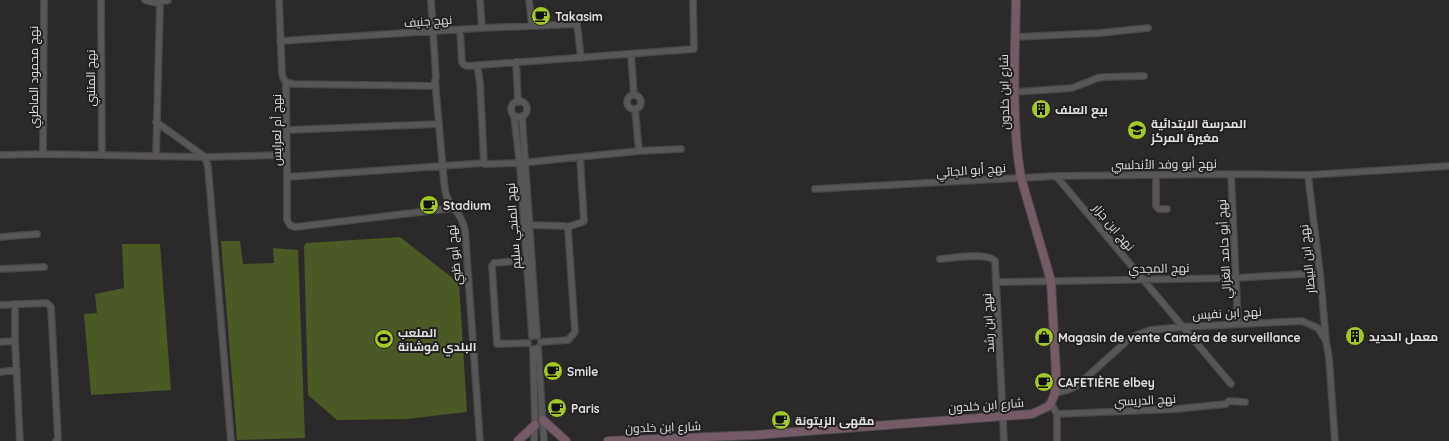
<svg xmlns="http://www.w3.org/2000/svg" width="1449" height="441" font-family="Quicksand,Cairo,sans-serif">
<rect width="100%" height="100%" fill="#2c292a"/>
<path fill="#4b5a25" d="M400 237 459 283 467 412 406 419 337 420 308 395 304 246 306 243Z
M221 241H240L243 264 274 263 273 248 298 250 305 438 237 440Z
M122 244H160L171 390 91 395 84 314 97 313 95 294 124 288Z"/>
<g fill="none" stroke-linecap="round" stroke-linejoin="round">
<g stroke="#494748" stroke-width="8">
<path id="street" d="M101 0 102 155
M145 0 156 3 168 0
M279 0 282 73C283 81 286 83 294 84L436 86
M431 0 436 78 435 80 444 182C445 189 445 195 449 201 456 212 462 216 465 230L480 441
M480 0 482 28
M529 0 532 26
M460 30 462 62 463 64 467 66 694 49 693 0
M1016 37 1100 33 1148 28
M280 41 482 28 577 24 581 58
M631 55 634 95
M516 62 518 102
M477 65 480 83 484 163 485 164 520 163 639 151 681 149
M286 83 287 177
M1015 92 1072 88 1098 78 1105 77 1144 76
M627 102a7 7 0 1 1 14 0a7 7 0 1 1-14 0Z
M511 109a8 8 0 1 1 16 0a8 8 0 1 1-16 0Z
M635 109 639 151
M514 116 520 166 532 336
M522 116 537 336
M156 122 205 157 287 155
M286 130 439 124
M43 154 44 0
M0 155 43 154 205 157 208 167 231 441
M156 156 160 3
M1231 174 1238 324
M1156 175V206L1159 209H1167
M1308 175 1320 273 1326 340
M1056 176 1231 384
M815 189 1056 176 1231 174 1308 175 1449 166
M454 208 295 227 290 225 287 220V177L484 163
M530 225 565 226 568 229 575 332 568 340 541 342
M567 227 580 223 584 221 580 157
M0 237 37 234
M940 259C952 258 988 252 995 261L1004 441
M0 269 44 267
M997 282 1236 278 1320 273
M15 304V341L20 441
M0 305 47 303 51 307 58 439 56 441
M0 342 15 341
M528 343 497 344 492 266 494 263 529 260
M538 348 544 441
M533 349 535 421 534 441
M0 372 17 370
M1055 393 1068 390 1076 386 1088 376 1130 338 1150 330 1183 327 1302 321 1318 328 1326 341 1329 358 1335 441
M1051 403 1057 414 1176 409 1226 404 1229 401 1245 402
M1057 414V441"/>
</g>
<g stroke="#494748" stroke-width="10">
<path id="secondary" d="M543 420 566 441
M518 441 535 425
M608 441 756 435 1032 414 1047 407 1051 403 1055 393 1056 373 1051 281 1021 178C1011 120 1015 58 1016 0"/>
</g>
<use href="#street" stroke="#595657" stroke-width="5.5"/>
<use href="#secondary" stroke="#745b67" stroke-width="8"/>
</g>
<defs>
<g id="cafe-disc" transform="scale(1)"><circle r="9.5" fill="#a3c927" stroke="#222021"/><path d="M-5.5-4.5H6V0H3Q3 3.5 0 3.5H-2.5Q-5.5 3.5-5.5 0ZM3-3.2v2h1.7v-2ZM-6 4.5H4V6H-6Z" fill="#111"/></g>
<g id="building-disc" transform="scale(1)"><circle r="9.5" fill="#a3c927" stroke="#222021"/><path d="M-4-6H4V6H1V3H-1V6H-4ZM-2.5-4.3h1.7v1.8h-1.7ZM.8-4.3h1.7v1.8H.8ZM-2.5-1h1.7V.8h-1.7ZM.8-1h1.7V.8H.8Z" fill="#111"/></g>
<g id="school-disc" transform="scale(1)"><circle r="9.5" fill="#a3c927" stroke="#222021"/><path d="M0-5L7-2L0 1L-7-2ZM-4 1L0 2.5L4 1V4Q0 6-4 4Z" fill="#111"/></g>
<g id="shop-disc" transform="scale(1)"><circle r="9.5" fill="#a3c927" stroke="#222021"/><path d="M-5-2.5h2.3a2.7 3.5 0 0 1 5.4 0H5L5.5 6h-11ZM-1.5-2.5h3a1.5 2.3 0 0 0-3 0Z" fill="#111"/></g>
<g id="stadium-disc" transform="scale(1)"><circle r="9.5" fill="#a3c927" stroke="#222021"/><path d="M0-5a6.5 5 0 1 0 0 10a6.5 5 0 1 0 0-10ZM-3.5-1.8h7v3.6h-7Z" fill="#111"/></g>
</defs>
<g fill-rule="evenodd">
<use href="#cafe-disc" x="541" y="16"/>
<use href="#building-disc" x="1041" y="109"/>
<use href="#school-disc" x="1137" y="130"/>
<use href="#cafe-disc" x="429" y="205"/>
<use href="#building-disc" x="1355" y="336"/>
<use href="#shop-disc" x="1044" y="337"/>
<use href="#stadium-disc" x="384" y="339"/>
<use href="#cafe-disc" x="553" y="371"/>
<use href="#cafe-disc" x="1044" y="382"/>
<use href="#cafe-disc" x="557" y="408"/>
<use href="#cafe-disc" x="781" y="420"/>
</g>
<g text-anchor="middle" dominant-baseline="central" stroke-width="4" stroke-linejoin="round" paint-order="stroke">
<g font-size="12" font-weight="bold" fill="#e1dfdf" stroke="#222021" text-anchor="start">
<text x="555" y="16">Takasim</text>
<text x="1055" y="109">بيع العلف</text>
<text x="1151" y="123">المدرسة الابتدائية<tspan x="1151" dy="14">مغيرة المركز</tspan></text>
<text x="443" y="205">Stadium</text>
<text x="398" y="332">الملعب<tspan x="398" dy="14">البلدي فوشانة</tspan></text>
<text x="1369" y="336">معمل الحديد</text>
<text x="1058" y="337">Magasin de vente Caméra de surveillance</text>
<text x="567" y="371">Smile</text>
<text x="1058" y="382">CAFETIÈRE elbey</text>
<text x="571" y="408">Paris</text>
<text x="795" y="420">مقهى الزيتونة</text>
</g>
<g font-size="12" fill="#e1dfdf" stroke="#222021">
<text transform="translate(428 21) rotate(-4)">نهج جنيف</text>
<text transform="translate(33 77) rotate(-90)">نهج محمود الماطري</text>
<text transform="translate(90 78) rotate(-90)">نهج المتنبي</text>
<text transform="translate(1004 92) rotate(-91)">شارع ابن خلدون</text>
<text transform="translate(276 130) rotate(-90)">نهج أم لعرايس</text>
<text transform="translate(1164 164) rotate(-1)">نهج أبو وفد الأندلسي</text>
<text transform="translate(971 170) rotate(-4)">نهج أبو الجائي</text>
<text transform="translate(513 226) rotate(-94)">نهج المنجي سليم</text>
<text transform="translate(1114 227) rotate(50)">نهج ابن جزار</text>
<text transform="translate(1224 249) rotate(-93)">نهج أبو حامد الغزالي</text>
<text transform="translate(454 255) rotate(-96)">نهج أبو ظبي</text>
<text transform="translate(1307 259) rotate(-96)">نهج ابن البيطار</text>
<text transform="translate(1159 268) rotate(-1)">نهج المجدي</text>
<text transform="translate(1227 313) rotate(-3)">نهج ابن نفيس</text>
<text transform="translate(988 323) rotate(-93)">نهج ابن رشد</text>
<text transform="translate(1145 400) rotate(-3)">نهج الدريسي</text>
<text transform="translate(986 405) rotate(-4)">شارع ابن خلدون</text>
<text transform="translate(663 427) rotate(-2)">شارع ابن خلدون</text>
</g>
</g>
</svg>
